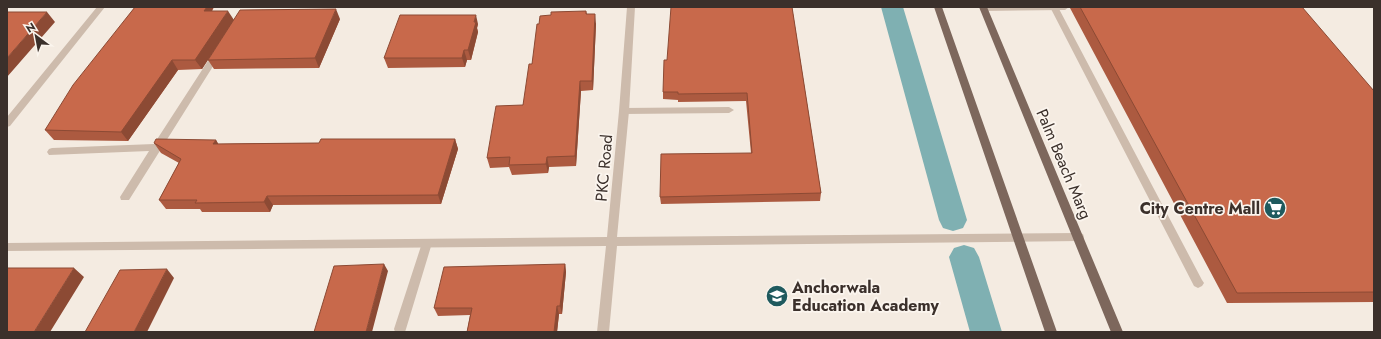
<svg xmlns="http://www.w3.org/2000/svg" width="1381" height="339" font-family="Jost,sans-serif">
<rect width="100%" height="100%" fill="#f4ebe1"/>
<g fill="none" stroke-linecap="round" stroke-linejoin="round">
<path fill="#7fb0b2" fill-rule="evenodd" d="M881 7H903L967 220 963 228 953 231 943 228 939 220Z
M964 245 974 248 979 257 1002 332H970L949 257 954 248Z"/>
<path fill="#cdbbac" fill-rule="evenodd" d="M1050 7H1058L1202 280 1204 283 1202 286 1198 288 1194 286Z
M218 49 222 52 129 200H121L120 197 149 151 49 155 47 152 49 149 52 148 154 144 215 50Z
M729 107 734 110 729 113 624 114 619 111 624 108Z
M427 239 431 240 432 243 406 329 405 332H395L394 329 422 243 423 240Z"/>
<path fill="#cdbbac" fill-rule="evenodd" d="M97 7H105L10 126 7 127V117Z
M627 7H635L629 111 617 237 1079 233 1083 234 1084 237 1083 240 1079 241 617 246 609 332H597L606 246 7 251V243L607 237 619 111Z
M980 7H1069L1065 10 983 11 980 10Z"/>
<path fill="#7d675c" fill-rule="evenodd" d="M934 7H942L1057 332H1045Z
M979 7H987L1123 332H1111Z"/>
</g>
<path fill="#ac5a40" d="M135 7H214L212 11 234 20 202 69 178 70 128 141 54 140 45 130Z
M792 7 821 193 820 201 661 204 660 197 751 153 746 101 678 102V100L663 99V92L667 60Z
M1070 7H1295L1374 91V302L1227 303 1070 8Z
M586 11 587 14 596 24 593 90 581 91 576 166 549 167 548 173 512 175 509 167 490 168 487 158 523 105 532 64 551 15Z
M340 19 319 68 214 69 208 60Z
M478 24 477 28 478 32 471 60H467L465 67 388 68 384 58Z
M455 139 458 149 441 204 273 205 270 212H202L200 209H166L159 200 179 163 161 153 154 143 216 140 218 144 319 143Z
M565 264 566 272 562 314H559L557 332H467L470 315 438 316 434 308Z"/>
<path fill="#8c4a34" d="M205 7H214L212 10 214 14 204 11Z
M336 9 340 19 319 68 315 58Z
M228 11 234 20 202 69 195 60Z
M47 12 55 22 7 77V58Z
M595 14 596 24 593 90 592 81Z
M476 15 478 24 477 28 478 32 471 60 468 50 474 22Z
M464 50 467 60 465 67 462 58Z
M172 60 178 70 128 141 121 132Z
M580 81 581 91 576 166 575 156Z
M455 139 458 149 441 204 438 195Z
M216 140 222 150 213 144Z
M547 157 549 167 548 173 546 164Z
M267 196 273 205 270 212 264 202Z
M384 264 388 271 372 332H366Z
M565 264 566 272 562 314 560 306Z
M74 268 84 277 50 332H34Z
M167 269 174 278 147 332H134Z
M557 306 559 314 557 332H554Z"/>
<path fill="#c8694b" stroke="#8c4a34" d="M135 7H207L204 11H228L195 60H172L121 132 45 130 73 85Z
M671 7H792L821 193 660 197 661 154 752 153 747 93 678 94V92H663L664 60H667Z
M1080 7H1302L1374 91V292L1237 293Z
M336 9 315 58 208 60 240 10Z
M586 11V14H595L592 81H580L575 156 547 157 546 164 509 165 510 157 487 158 496 106 523 105 529 64H532L537 24H539L540 16 551 15V12Z
M7 12H47L7 58Z
M400 15H476L474 22H476L468 50H464L462 58H384Z
M156 139 216 140 213 144 319 143 321 139H455L438 195 267 196 264 202 195 203 197 200H159L181 159 154 143Z
M384 264 366 332H314L334 266Z
M565 264 560 306H557L554 332H467L472 308H434L444 267Z
M7 268H74L34 332H7Z
M167 269 134 332H85L120 270Z"/>
<defs>
<g id="supermarket-disc" transform="scale(1.15)"><circle r="9.5" fill="#1f5a5e" stroke="#fbf5ee"/><path d="M-6-5.5h2.5l.6 2H6L4.5 2H-2.5L-4.4-4H-6ZM-1.5 3.2a1.3 1.3 0 1 0 .1 0ZM3 3.2a1.3 1.3 0 1 0 .1 0Z" fill="#fff"/></g>
<g id="school-disc" transform="scale(1.15)"><circle r="9.5" fill="#1f5a5e" stroke="#fbf5ee"/><path d="M0-5L7-2L0 1L-7-2ZM-4 1L0 2.5L4 1V4Q0 6-4 4Z" fill="#fff"/></g>
</defs>
<g fill-rule="evenodd">
<use href="#supermarket-disc" x="1275" y="208"/>
<use href="#school-disc" x="777" y="296"/>
</g>
<g text-anchor="middle" dominant-baseline="central" stroke-width="3.5" stroke-linejoin="round" paint-order="stroke">
<g font-size="16" fill="#3b302b" stroke="#fbf5ee">
<text transform="translate(1064 164) rotate(67)">Palm Beach Marg</text>
<text transform="translate(604 168) rotate(-85)">PKC Road</text>
</g>
<g font-size="16" font-weight="bold" fill="#3b302b" stroke="#fbf5ee" text-anchor="end">
<text x="1260" y="208">City Centre Mall</text>
<text x="792" y="287" text-anchor="start">Anchorwala<tspan x="792" dy="18">Education Academy</tspan></text>
</g>
</g>
<rect width="1381" height="339" fill="none" stroke="#3b302b" stroke-width="16"/>
<g transform="translate(36 36) rotate(328)" stroke="#fbf5ee" stroke-width="3" paint-order="stroke">
<path d="M0-3L7 15L0 10L-7 15Z" fill="#3b302b"/>
<text y="-6" font-size="11" font-weight="bold" text-anchor="middle" fill="#3b302b">N</text>
</g>
</svg>
